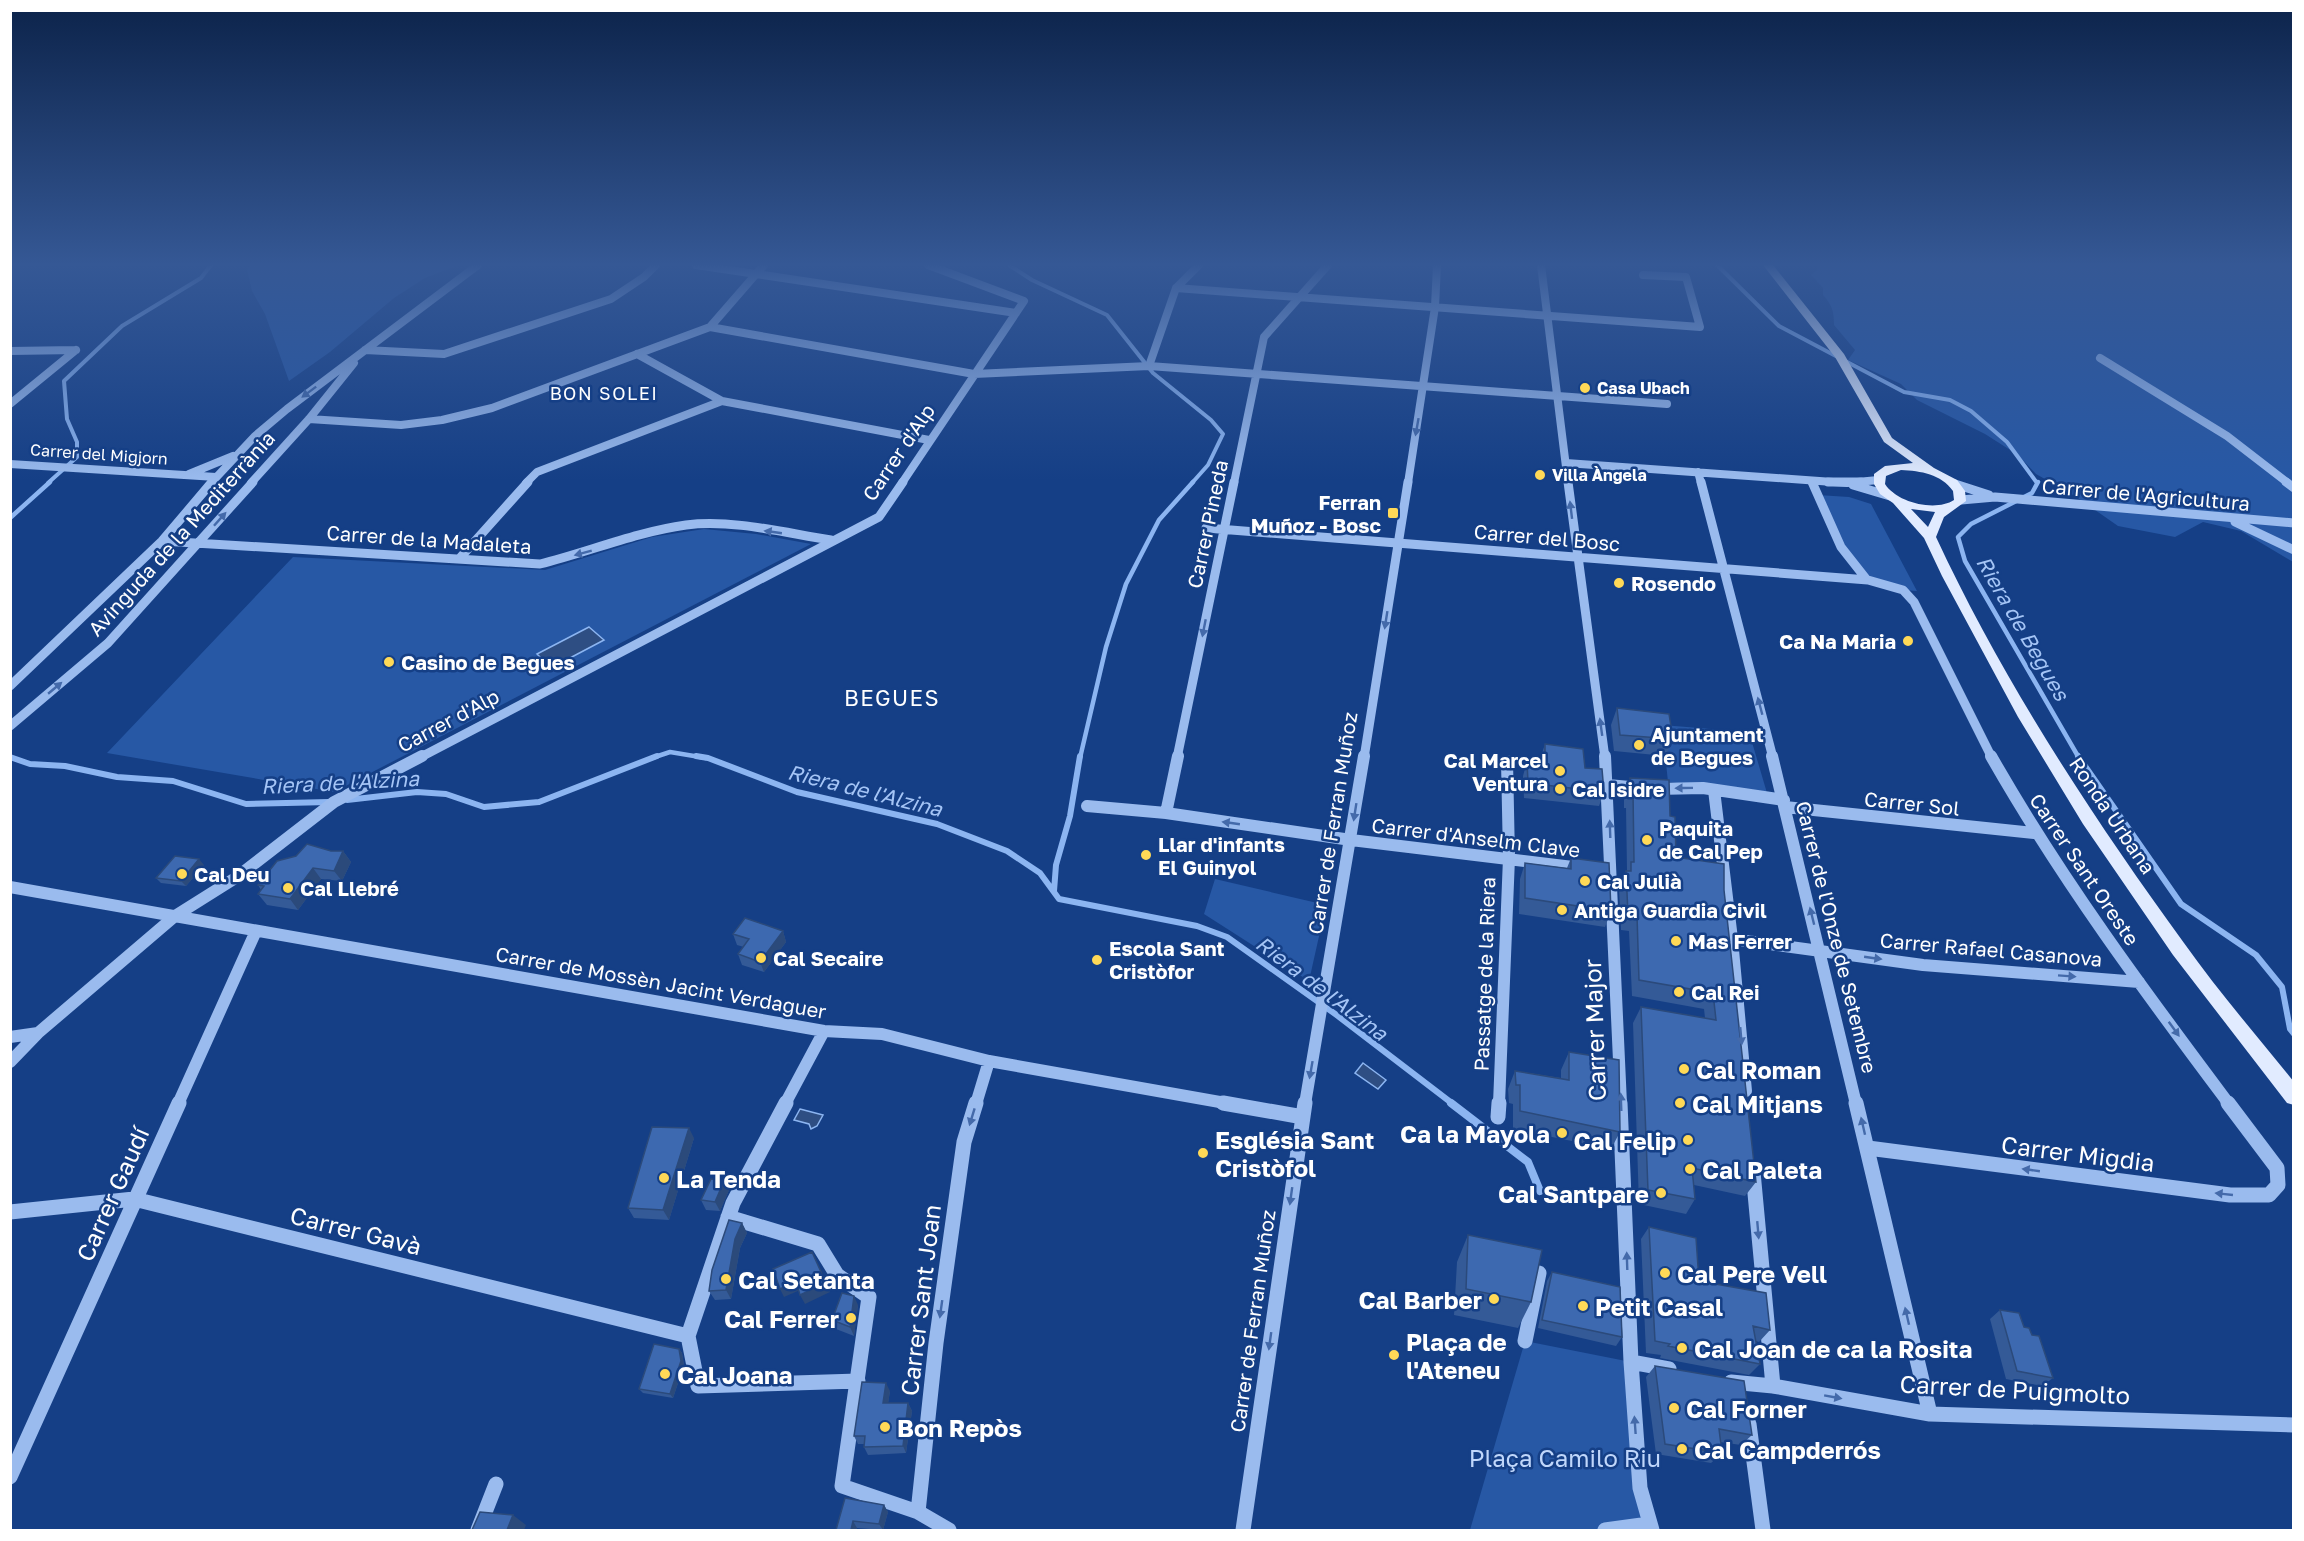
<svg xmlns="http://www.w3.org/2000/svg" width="2304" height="1541" font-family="'Golos Text',sans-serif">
<rect width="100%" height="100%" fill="#153f86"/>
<path fill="#2758a5" d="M251 265H459L425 278 394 298 330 352 289 381 265 314 252 291 247 270Z
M1817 265H2293V562L2241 531 2203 522 2175 537 2118 526 2075 496 2036 474 2018 455 1985 434 1917 400 1901 384 1848 360 1855 350 1834 325C1834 311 1832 305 1823 295V288L1811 275 1817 270Z
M1818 495 1849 497 1871 504 1917 591 1903 590 1859 573Z
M704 529 756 534 811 544 334 792 107 753 293 557 545 570 652 537Z
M1662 725 1749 732 1767 793 1668 782Z
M1215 879 1326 905 1309 981 1204 914Z
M1525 1341 1631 1362 1642 1530H1470Z"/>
<path fill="#2e4e83" stroke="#8cb5f1" stroke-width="1.5" d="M589 627 604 640 551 668 537 654Z
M1363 1063 1386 1080 1378 1089 1355 1073Z
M800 1109 823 1115 817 1126 811 1129 809 1124 794 1120Z"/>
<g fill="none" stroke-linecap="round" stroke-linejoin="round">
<path stroke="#8cb5f1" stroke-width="4" d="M1009 265 1032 280 1107 315 1153 373 1211 420 1223 434 1208 465 1192 483
M1717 265 1779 326 1904 392 1950 400 1971 411 2007 442 2037 483
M48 483 77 457V442L67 419 64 381 122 326 201 278 211 265"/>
<path stroke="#8cb5f1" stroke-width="4.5" d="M2038 482 2032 493 1971 524 1958 537 1965 561 2079 758
M10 518 50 482
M652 758 670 752 706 758
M1080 758 1106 647 1126 584 1159 520 1193 482"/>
<path stroke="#8cb5f1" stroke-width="6" d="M696 756 708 758 797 792 937 824 1007 851 1040 873 1059 899 1197 926 1227 937 1338 1016 1453 1104
M2078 756 2181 904 2256 955 2282 987 2290 1029 2294 1034
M10 757 30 764 65 766 117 777 173 781 246 804 329 802
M347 800 417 792 446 794 484 807 539 802 657 756
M1054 891 1056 865 1070 816 1080 756"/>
<path stroke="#8cb5f1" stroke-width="8" d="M1451 1103 1528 1162 1540 1191"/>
<path stroke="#9abbee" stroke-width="8" d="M696 265 1016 313
M1541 265 1568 483
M1176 288 1700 327 1686 277 1643 275
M710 327 974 374 1149 366 1667 404
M365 350 444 354 611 299 644 277 656 265
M10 351 76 350
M637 354 722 401
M2100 358 2227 436 2288 483
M1149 366 1176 288 1199 265
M10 404 76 350
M309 419 401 425 442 420 492 408 710 327 764 265
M1566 463 1847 483 1878 480
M10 464 216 477
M1698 472 1701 483
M189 474 233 456
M1812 481 1813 483
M211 483 255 436 287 409 478 265
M251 483 309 419 354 363
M526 483 537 472 722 401 929 440
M902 483 1024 301 928 265
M1234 483 1264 337 1328 265
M1408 483 1435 307 1437 265"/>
<path stroke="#9abbee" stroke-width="9" d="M1568 482 1605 758
M1701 482 1773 758
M1812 482 1841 547 1867 580
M1828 482H1861
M2286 482 2294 488
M1955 484 1989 495
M1853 485 1890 496
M1961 500 1995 497 2294 523
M2235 522 2294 550
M1206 528 1868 580 1903 590 1914 602 1992 758
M162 541 540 564C588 552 636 532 686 525 733 519 785 533 831 540
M459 559 528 482
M10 686 162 541 212 482
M10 726 108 643 253 482
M419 758 879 517 903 482
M1177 758 1234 482
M1364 758 1408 482"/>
<path stroke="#9abbee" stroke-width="12" d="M1605 756 1621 1104
M1772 756 1856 1104
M1991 756C2061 879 2145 992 2229 1104
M1608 785 1640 788
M1656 789 1703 788 1784 800
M1714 790 1732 939 1746 1091
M1087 806 1166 813 1351 840 1581 868
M1785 807 2034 833
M1166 813 1178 756
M10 887 824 1031 882 1034 989 1061 1231 1104
M1732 939 1923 965 2139 982
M10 1037 38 1033
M10 1062 38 1033 175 916 237 877 334 802 422 756
M178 1104 256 931
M785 1104 824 1031
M976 1104 989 1061
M1305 1104 1364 756
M1499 1104 1509 858 1507 761"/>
<path stroke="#9abbee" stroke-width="15" d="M786 1103 733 1203 688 1336 698 1386 858 1381
M1223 1103 1303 1117
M1620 1103 1631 1362 1640 1488 1652 1530
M1856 1103 1930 1414
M1498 1117 1499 1103
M1868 1148 2230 1195H2269L2278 1185 2277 1168 2228 1103
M1753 1172 1773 1386
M10 1212 134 1199 688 1336
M728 1217 818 1244 837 1275 869 1297 842 1486 918 1512
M1525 1341 1539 1273
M1631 1362 1669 1369
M1731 1382 1773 1386 1930 1414 2294 1425
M1749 1424 1763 1530
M10 1477 179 1103
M478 1530 496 1484
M949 1530 918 1512 936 1343 964 1142 976 1103
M1243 1530 1305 1103
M1605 1530 1649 1524"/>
<path fill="#e1ebff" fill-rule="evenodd" d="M1763 265H1773L1844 354 1892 438 1934 468 1957 480 1965 491 1966 501 1944 517 1936 537C2003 681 2091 815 2184 943 2218 991 2257 1036 2294 1082V1105L2287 1103 2173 955 2083 824 2018 717 1942 576 1924 538 1893 503 1880 494 1874 484V474L1885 466 1913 463 1884 442 1835 357ZM1901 470C1921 471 1941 474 1953 491L1954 500C1936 512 1897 503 1885 484L1886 476ZM1911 509 1935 512 1928 527Z"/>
</g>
<path fill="#345a97" d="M1617 708 1673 739 1666 756 1614 751 1611 725Z
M1545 744 1585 768 1604 792 1599 806 1524 798 1523 776 1527 761 1540 763V759Z
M1630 778 1670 816 1676 857 1724 890 1756 1182 1745 1196 1694 1185 1695 1199 1686 1214 1639 1204 1633 1023 1641 1007 1705 1018 1704 1009 1632 996 1629 931 1621 930 1619 888 1626 871H1627L1626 808H1624V795Z
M331 851H343L351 862 342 881 321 879 298 910 267 905 258 894 261 890 258 885Z
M1571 858 1611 911 1605 927 1519 914 1520 879 1525 863 1567 868Z
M204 865 186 886 161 883 156 878Z
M783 931 786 942 764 972 742 965 738 954 744 947 737 945 733 934Z
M1569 1052 1620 1132 1611 1149 1513 1129V1104L1509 1103 1508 1089 1515 1071 1561 1078V1070Z
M694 1138 669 1220 634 1218 628 1208Z
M729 1190 720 1211 706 1210 701 1200Z
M742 1223 747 1233 740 1248 731 1299 715 1300 709 1291Z
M1649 1227 1699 1281 1770 1330 1759 1342 1756 1341 1760 1364 1749 1375 1660 1358 1661 1355 1646 1353 1641 1239Z
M1468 1235 1531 1302 1518 1328 1454 1315 1457 1262Z
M1552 1272 1622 1337 1616 1346 1538 1328 1547 1281Z
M858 1305 854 1336 836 1329 832 1320Z
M2000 1310 2024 1327 2053 1378 2042 1386 2006 1379 1990 1319Z
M679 1349 682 1353 684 1365 673 1398 643 1393 639 1389Z
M1655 1366 1752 1435 1741 1445 1720 1442 1722 1453 1711 1463 1656 1454 1646 1377Z
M890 1391 888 1403H908L912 1411 906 1453 868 1455 864 1447V1444H858L854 1436Z
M884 1505 888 1512 883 1530 857 1528 836 1530Z"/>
<path fill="#2b4a7b" d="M343 851 351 862 342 881 334 871Z
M199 859 204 865 186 886 181 881Z
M313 868 321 879 298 910 290 899Z
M783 931 786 942 764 972 760 962Z
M689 1128 694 1138 669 1220 663 1210Z
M724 1181 729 1190 720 1211 715 1202Z
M742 1223 747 1233 740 1248 731 1299 726 1290 735 1239Z
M796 1281 800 1290 784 1297 780 1289Z
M826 1283 830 1292 805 1304 800 1295Z
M854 1296 858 1305 854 1336 850 1327Z
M679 1349 682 1353 684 1365 673 1398 670 1394Z
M886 1383 890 1391 887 1411 883 1403Z
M908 1403 912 1411 906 1453 903 1446Z
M884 1505 888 1512 883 1530 879 1524Z
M513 1515 526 1525 524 1530H507Z
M853 1521 857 1528V1530H851Z"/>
<path fill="#3d69b0" stroke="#2b4a7b" stroke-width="1.5" d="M1617 708 1669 714 1673 739 1620 735Z
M1545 744 1583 749 1585 768 1602 769 1604 792 1528 783 1527 761 1545 763Z
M1630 778 1669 780 1670 816 1675 817 1676 857 1724 864V890L1756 1182 1692 1168 1695 1199 1648 1190 1641 1007 1716 1020 1713 993 1639 980 1637 915 1628 914 1626 871H1631V862H1634L1633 792 1630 791Z
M307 844 331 851H343L334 871 313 868 290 899 258 894 264 886 258 885 277 861 296 856Z
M175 856 199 859 181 881 156 878Z
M1571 858 1609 863 1611 911 1525 898V863L1571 869Z
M745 918 783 931 760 962 738 954 749 939 733 934Z
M1569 1052 1619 1060 1620 1132 1520 1111V1085H1516L1515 1071 1569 1080Z
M652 1127 689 1128 663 1210 628 1208Z
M711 1179 724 1181 715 1202 701 1200Z
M729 1220 742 1223 735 1239 726 1290 709 1291 712 1270Z
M1649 1227 1696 1238 1699 1281 1766 1293 1770 1330 1753 1326 1760 1364 1668 1346 1670 1344 1655 1341Z
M1468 1235 1542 1250 1531 1302 1466 1289Z
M812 1252 826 1283 800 1295 796 1281 780 1289 773 1269Z
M1552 1272 1620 1287 1622 1337 1542 1320Z
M842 1293 854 1296 850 1327 832 1320Z
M2000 1310 2019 1313 2024 1327 2029 1328 2032 1335 2039 1336 2053 1378 2017 1371Z
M654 1344 679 1349 681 1361 670 1394 639 1389Z
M1655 1366 1744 1381 1752 1435 1719 1429 1722 1453 1665 1444Z
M862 1382 886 1383 883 1403H908L903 1446 864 1447 865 1436H854Z
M845 1498 884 1505 879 1524 853 1521 851 1530H836Z
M480 1512 513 1515 507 1530H472Z"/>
<defs><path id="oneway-solid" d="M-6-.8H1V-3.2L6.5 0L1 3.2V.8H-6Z" transform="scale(1.5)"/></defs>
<g fill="#446aaa">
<use href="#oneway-solid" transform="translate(309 392) rotate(143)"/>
<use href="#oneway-solid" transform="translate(1417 427) rotate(100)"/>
<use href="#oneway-solid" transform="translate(1571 510) rotate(-97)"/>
<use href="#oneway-solid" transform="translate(220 519) rotate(-48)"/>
<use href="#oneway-solid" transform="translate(773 532) rotate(-172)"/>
<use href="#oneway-solid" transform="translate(583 553) rotate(165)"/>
<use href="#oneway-solid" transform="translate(1386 620) rotate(99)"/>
<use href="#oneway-solid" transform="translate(1204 628) rotate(101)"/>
<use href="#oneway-solid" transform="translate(55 688) rotate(-40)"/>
<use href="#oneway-solid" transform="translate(1760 706) rotate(-105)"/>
<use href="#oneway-solid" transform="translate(1601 727) rotate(-98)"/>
<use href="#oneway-solid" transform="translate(1684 788) rotate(179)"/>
<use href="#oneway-solid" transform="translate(1355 812) rotate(99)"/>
<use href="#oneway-solid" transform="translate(1231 823) rotate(-172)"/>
<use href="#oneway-solid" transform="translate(1610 829) rotate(-92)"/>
<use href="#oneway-solid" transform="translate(1812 916) rotate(-104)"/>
<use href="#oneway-solid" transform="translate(1873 958) rotate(8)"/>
<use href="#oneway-solid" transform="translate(2067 976) rotate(4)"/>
<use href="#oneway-solid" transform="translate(2174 1029) rotate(54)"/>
<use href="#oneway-solid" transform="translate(1741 1036) rotate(85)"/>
<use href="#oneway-solid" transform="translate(1311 1070) rotate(100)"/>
<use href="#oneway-solid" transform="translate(1621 1102) rotate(-92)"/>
<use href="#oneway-solid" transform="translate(972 1117) rotate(107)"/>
<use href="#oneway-solid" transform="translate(1863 1126) rotate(-103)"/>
<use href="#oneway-solid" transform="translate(2031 1170) rotate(-172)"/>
<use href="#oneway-solid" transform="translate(2224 1194) rotate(-174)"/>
<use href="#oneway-solid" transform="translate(1291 1196) rotate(98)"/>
<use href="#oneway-solid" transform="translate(1758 1230) rotate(85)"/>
<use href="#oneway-solid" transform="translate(1627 1261) rotate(-92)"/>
<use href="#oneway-solid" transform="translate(941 1309) rotate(98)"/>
<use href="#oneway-solid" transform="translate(1907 1316) rotate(-103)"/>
<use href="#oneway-solid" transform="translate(1270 1341) rotate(98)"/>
<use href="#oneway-solid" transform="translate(1833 1397) rotate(10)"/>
<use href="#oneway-solid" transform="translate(1635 1425) rotate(-94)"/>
</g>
<linearGradient id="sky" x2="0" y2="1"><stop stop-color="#0c234a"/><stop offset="0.55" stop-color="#355895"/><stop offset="1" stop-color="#355895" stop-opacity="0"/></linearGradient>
<rect width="2304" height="481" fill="url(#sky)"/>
<g fill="#ffd957" stroke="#153f86" stroke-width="2">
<circle cx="1585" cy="388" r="6"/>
<circle cx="1540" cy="475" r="6"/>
<rect x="1387" y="507" width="12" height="12" rx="3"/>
<circle cx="1619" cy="583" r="6"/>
<circle cx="1908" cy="641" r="6"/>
<circle cx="389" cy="662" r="6"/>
<circle cx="1639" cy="745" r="6"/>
<circle cx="1560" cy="771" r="6"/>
<circle cx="1560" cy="789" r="6"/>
<circle cx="1647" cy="840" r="6"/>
<circle cx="1146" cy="855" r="6"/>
<circle cx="182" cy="874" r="6"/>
<circle cx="1585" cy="881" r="6"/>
<circle cx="288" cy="888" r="6"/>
<circle cx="1562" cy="910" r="6"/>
<circle cx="1676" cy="941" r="6"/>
<circle cx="761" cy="958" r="6"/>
<circle cx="1097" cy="960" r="6"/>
<circle cx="1679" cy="992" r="6"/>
<circle cx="1684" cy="1069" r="6"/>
<circle cx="1680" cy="1103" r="6"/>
<circle cx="1562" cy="1133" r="6"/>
<circle cx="1688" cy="1140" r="6"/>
<circle cx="1203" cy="1153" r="6"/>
<circle cx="1690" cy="1169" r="6"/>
<circle cx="664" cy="1178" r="6"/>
<circle cx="1661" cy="1193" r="6"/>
<circle cx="1665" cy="1273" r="6"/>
<circle cx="726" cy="1279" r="6"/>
<circle cx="1494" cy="1299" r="6"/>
<circle cx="1583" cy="1306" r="6"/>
<circle cx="851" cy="1318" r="6"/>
<circle cx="1682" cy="1348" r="6"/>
<circle cx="1394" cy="1355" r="6"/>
<circle cx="665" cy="1374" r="6"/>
<circle cx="1674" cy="1408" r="6"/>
<circle cx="885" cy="1427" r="6"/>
<circle cx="1682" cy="1449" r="6"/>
</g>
<g text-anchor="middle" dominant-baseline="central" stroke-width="5" stroke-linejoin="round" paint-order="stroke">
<g font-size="16" font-weight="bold" fill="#fff" stroke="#153f86" text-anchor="start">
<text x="1597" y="388">Casa Ubach</text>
<text x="1552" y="475">Villa Àngela</text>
</g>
<g font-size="16" fill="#fff" stroke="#153f86">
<text transform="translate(99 454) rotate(4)">Carrer del Migjorn</text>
</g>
<g font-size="18" letter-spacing="1.5" fill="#fff" stroke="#153f86">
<text x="604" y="393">BON SOLEI</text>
</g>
<g font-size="20" fill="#fff" stroke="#153f86">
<text transform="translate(898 452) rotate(-56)">Carrer d'Alp</text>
<text transform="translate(2146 494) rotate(5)">Carrer de l'Agricultura</text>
<text transform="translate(1207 524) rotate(-78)">Carrer Pineda</text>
<text transform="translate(181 533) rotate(-48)">Avinguda de la Mediterrània</text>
<text transform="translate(1547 537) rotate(5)">Carrer del Bosc</text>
<text transform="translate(429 539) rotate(4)">Carrer de la Madaleta</text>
<text transform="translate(448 720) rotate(-28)">Carrer d'Alp</text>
<text transform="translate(1912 803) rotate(6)">Carrer Sol</text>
<text transform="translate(2113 815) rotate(56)">Ronda Urbana</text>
<text transform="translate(1332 823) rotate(-81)">Carrer de Ferran Muñoz</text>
<text transform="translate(1476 837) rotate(7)">Carrer d'Anselm Clave</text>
<text transform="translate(2085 869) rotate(56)">Carrer Sant Oreste</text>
<text transform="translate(1837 937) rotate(76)">Carrer de l'Onze de Setembre</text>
<text transform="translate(1991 949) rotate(5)">Carrer Rafael Casanova</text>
<text transform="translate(1484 974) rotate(-88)">Passatge de la Riera</text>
<text transform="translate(661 982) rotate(10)">Carrer de Mossèn Jacint Verdaguer</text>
<text transform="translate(1252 1321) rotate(-82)">Carrer de Ferran Muñoz</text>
</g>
<g font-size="20" font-weight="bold" fill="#fff" stroke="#153f86" text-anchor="start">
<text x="1381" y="502" text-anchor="end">Ferran<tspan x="1381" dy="23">Muñoz - Bosc</tspan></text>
<text x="1631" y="583">Rosendo</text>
<text x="1896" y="641" text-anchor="end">Ca Na Maria</text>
<text x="401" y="662">Casino de Begues</text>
<text x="1651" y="734">Ajuntament<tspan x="1651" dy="23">de Begues</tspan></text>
<text x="1548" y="760" text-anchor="end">Cal Marcel<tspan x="1548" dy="23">Ventura</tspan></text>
<text x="1572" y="789">Cal Isidre</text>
<text x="1659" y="828">Paquita<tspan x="1659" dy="23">de Cal Pep</tspan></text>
<text x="1158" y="844">Llar d'infants<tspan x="1158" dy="23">El Guinyol</tspan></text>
<text x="194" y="874">Cal Deu</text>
<text x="1597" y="881">Cal Julià</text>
<text x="300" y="888">Cal Llebré</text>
<text x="1574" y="910">Antiga Guardia Civil</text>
<text x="1688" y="941">Mas Ferrer</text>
<text x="1109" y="948">Escola Sant<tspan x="1109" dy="23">Cristòfor</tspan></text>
<text x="773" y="958">Cal Secaire</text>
<text x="1691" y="992">Cal Rei</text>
</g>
<g font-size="21" font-style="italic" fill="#a5c5f6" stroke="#153f86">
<text transform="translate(2023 628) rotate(60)">Riera de Begues</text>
<text transform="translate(340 782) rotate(-3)">Riera de l'Alzina</text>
<text transform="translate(865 790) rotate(14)">Riera de l'Alzina</text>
<text transform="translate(1322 988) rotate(37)">Riera de l'Alzina</text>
</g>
<g font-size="22" letter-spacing="1.5" fill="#fff" stroke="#153f86">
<text x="892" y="697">BEGUES</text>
</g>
<g font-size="24" fill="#fff" stroke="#153f86">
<text transform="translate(1594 1030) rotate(-92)">Carrer Major</text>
<text transform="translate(2078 1153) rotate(7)">Carrer Migdia</text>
<text transform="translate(112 1194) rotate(-66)">Carrer Gaudí</text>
<text transform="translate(356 1230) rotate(14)">Carrer Gavà</text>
<text transform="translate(920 1300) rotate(-83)">Carrer Sant Joan</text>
<text transform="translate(2015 1389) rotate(3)">Carrer de Puigmolto</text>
</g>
<g font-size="24" font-weight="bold" fill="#fff" stroke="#153f86" text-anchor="start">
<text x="1696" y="1069">Cal Roman</text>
<text x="1692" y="1103">Cal Mitjans</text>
<text x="1550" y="1133" text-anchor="end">Ca la Mayola</text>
<text x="1215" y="1139">Església Sant<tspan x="1215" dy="28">Cristòfol</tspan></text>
<text x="1676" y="1140" text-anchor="end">Cal Felip</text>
<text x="1702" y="1169">Cal Paleta</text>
<text x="676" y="1178">La Tenda</text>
<text x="1649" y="1193" text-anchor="end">Cal Santpare</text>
<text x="1677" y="1273">Cal Pere Vell</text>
<text x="738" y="1279">Cal Setanta</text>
<text x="1482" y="1299" text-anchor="end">Cal Barber</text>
<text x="1595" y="1306">Petit Casal</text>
<text x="839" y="1318" text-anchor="end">Cal Ferrer</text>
<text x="1406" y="1341">Plaça de<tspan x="1406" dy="28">l'Ateneu</tspan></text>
<text x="1694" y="1348">Cal Joan de ca la Rosita</text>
<text x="677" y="1374">Cal Joana</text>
<text x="1686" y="1408">Cal Forner</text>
<text x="897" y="1427">Bon Repòs</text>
<text x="1694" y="1449">Cal Campderrós</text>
</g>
<g font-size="24" fill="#c0d7fb" stroke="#153f86">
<text x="1565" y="1457">Plaça Camilo Riu</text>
</g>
</g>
<rect width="2304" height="1541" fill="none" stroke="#ffffff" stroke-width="24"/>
</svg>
